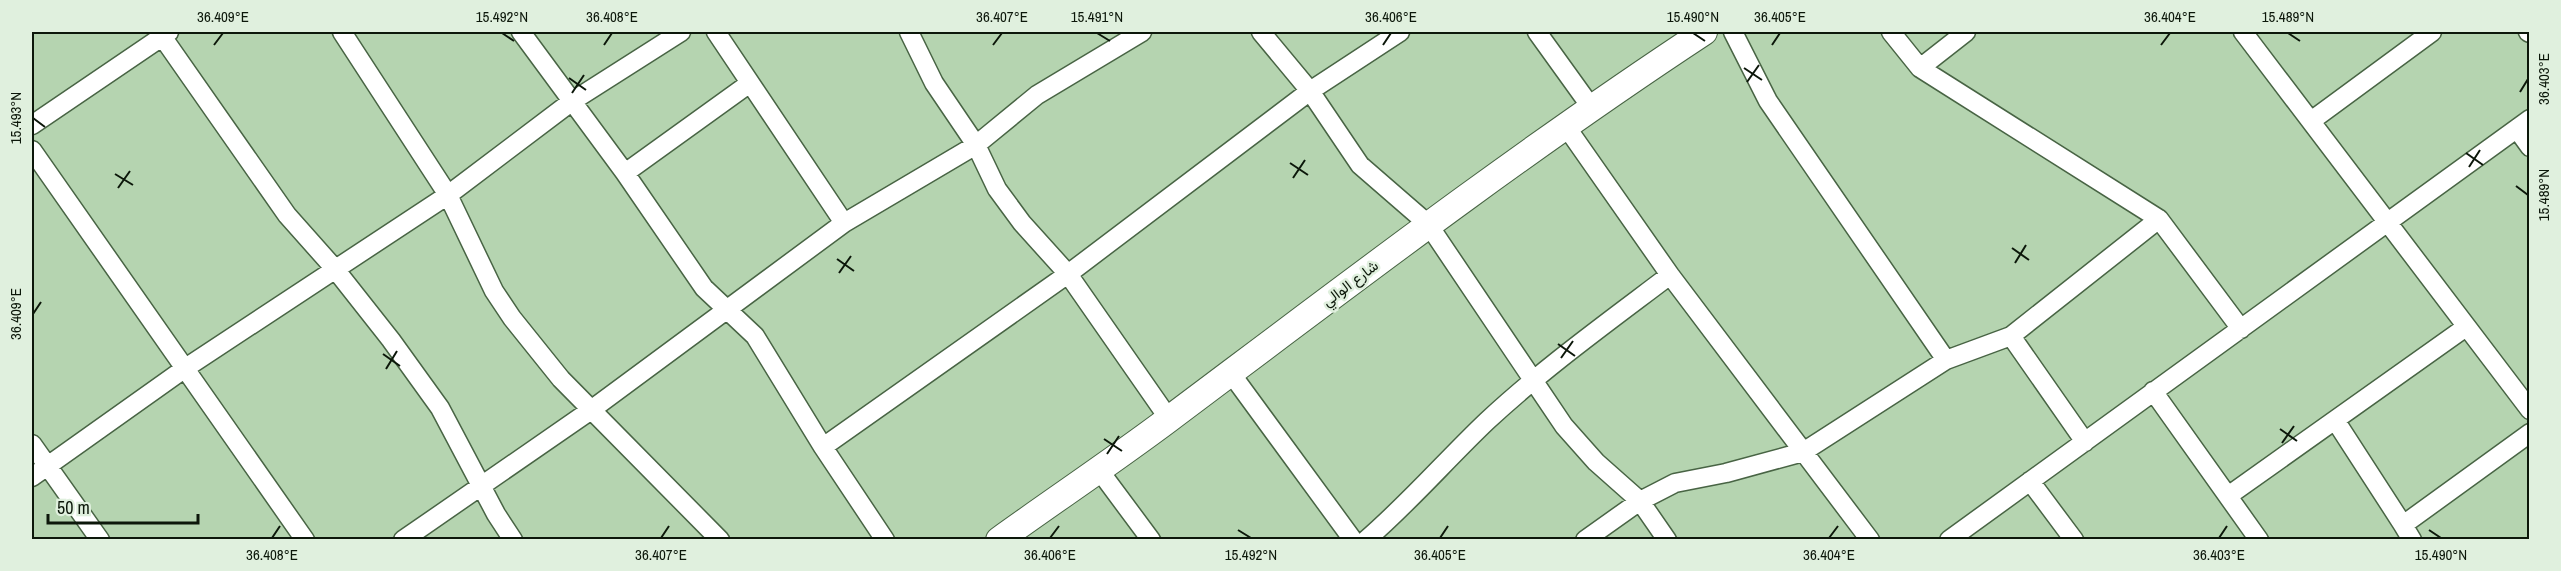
<svg xmlns="http://www.w3.org/2000/svg" width="2561" height="571" font-family="'Archivo Narrow',Vazirmatn,sans-serif">
<rect width="100%" height="100%" fill="#b5d4b0"/>
<g fill="none" stroke-linecap="round" stroke-linejoin="round">
<g stroke="#486444" stroke-width="21">
<path id="minor" d="M159 32 287 215 335 269 391 340 440 408 496 514 513 540
M342 32 448 195 494 291 512 318 561 379 720 540
M521 32 625 173 704 288 755 336 823 447 885 540
M716 32 844 223
M909 32 934 83 976 145 997 189 1022 223 1068 274 1169 419
M1261 32 1310 91 1360 165 1428 224 1564 426 1596 462 1640 501 1667 540
M1537 32 1591 107
M1733 32 1768 101 1946 360
M1891 32 1920 68 2159 219 2241 329
M2243 32 2530 410
M2528 32 2530 33
M1920 68 1966 32
M2311 121 2432 32
M32 125 169 32
M1565 125 1670 275 1870 540
M2517 129 2530 147
M32 150 305 540
M625 173 750 83
M2011 336 2085 442
M1230 372 1353 540
M2153 391 2259 540
M2335 420 2403 525
M32 444 100 540
M823 447 1068 274 1310 91 1400 32
M1099 470 1151 540
M32 477 184 369 448 195 571 102 681 32
M2030 481 2074 540
M2228 496 2466 327
M403 540 591 410 844 223 976 145 1037 95 1142 32
M1366 540C1409 503 1446 460 1487 421 1544 368 1608 322 1670 275
M1585 540 1640 501 1675 483 1726 473 1803 452 1946 360 2011 336 2159 219
M1949 540 2530 119
M2412 540 2403 525 2530 433"/>
</g>
<g stroke="#486444" stroke-width="28">
<path id="secondary" d="M999 540C1056 499 1113 461 1169 419 1345 287 1520 153 1704 32"/>
</g>
<use href="#minor" stroke="#fff" stroke-width="18"/>
<use href="#secondary" stroke="#fff" stroke-width="26"/>
</g>
<path fill="none" stroke="#0c170a" stroke-width="2" d="M502 33 514 41M1097 33 1110 41M1693 33 1705 41M2288 33 2300 41M214 45 223 33M604 45 612 33M993 45 1002 33M1383 45 1391 33M1772 45 1780 33M2161 45 2170 33M1744 68 1762 80M569 78 586 90M1747 82 1759 65M2520 92 2528 79M572 93 584 75M33 118 45 127M2466 153 2483 165M1290 163 1308 175M2469 167 2480 150M115 174 133 185M1293 178 1305 160M2516 186 2528 195M118 188 130 171M2012 248 2029 260M837 259 854 271M2015 263 2026 245M839 273 851 256M33 314 41 302M1558 344 1575 356M383 354 400 366M1561 358 1573 341M386 369 397 351M2280 429 2297 441M1104 439 1122 451M2282 443 2294 426M1107 454 1119 436M1238 530 1251 538M2429 530 2441 538M272 538 280 526M661 538 669 526M1050 538 1059 526M1440 538 1448 526M1829 538 1838 526M2219 538 2227 526"/>
<g text-anchor="middle" dominant-baseline="central" stroke-width="5" stroke-linejoin="round" paint-order="stroke">
<g font-size="15" fill="#0c170a" stroke="#e0f0de">
<text transform="translate(1350 283) rotate(-37)">شارع الوالي</text>
</g>
</g>
<rect width="2561" height="571" fill="none" stroke="#e0f0de" stroke-width="66"/>
<path d="M48 514v9h150v-9" fill="none" stroke="#0c170a" stroke-width="3"/>
<text x="57" y="514" font-size="18" fill="#0c170a" stroke="#e0f0de" stroke-width="4.5" paint-order="stroke">50 m</text>
<rect x="33" y="33" width="2495" height="505" fill="none" stroke="#0c170a" stroke-width="2"/>
<g font-size="15" text-anchor="middle" fill="#0c170a">
<text x="223" y="22">36.409°E</text>
<text x="502" y="22">15.492°N</text>
<text x="612" y="22">36.408°E</text>
<text x="1002" y="22">36.407°E</text>
<text x="1097" y="22">15.491°N</text>
<text x="1391" y="22">36.406°E</text>
<text x="1693" y="22">15.490°N</text>
<text x="1780" y="22">36.405°E</text>
<text x="2170" y="22">36.404°E</text>
<text x="2288" y="22">15.489°N</text>
<text transform="translate(2544 79) rotate(-90)" y="5">36.403°E</text>
<text transform="translate(16 118) rotate(-90)" y="5">15.493°N</text>
<text transform="translate(2544 195) rotate(-90)" y="5">15.489°N</text>
<text transform="translate(16 314) rotate(-90)" y="5">36.409°E</text>
<text x="272" y="560">36.408°E</text>
<text x="661" y="560">36.407°E</text>
<text x="1050" y="560">36.406°E</text>
<text x="1251" y="560">15.492°N</text>
<text x="1440" y="560">36.405°E</text>
<text x="1829" y="560">36.404°E</text>
<text x="2219" y="560">36.403°E</text>
<text x="2441" y="560">15.490°N</text>
</g>
</svg>
